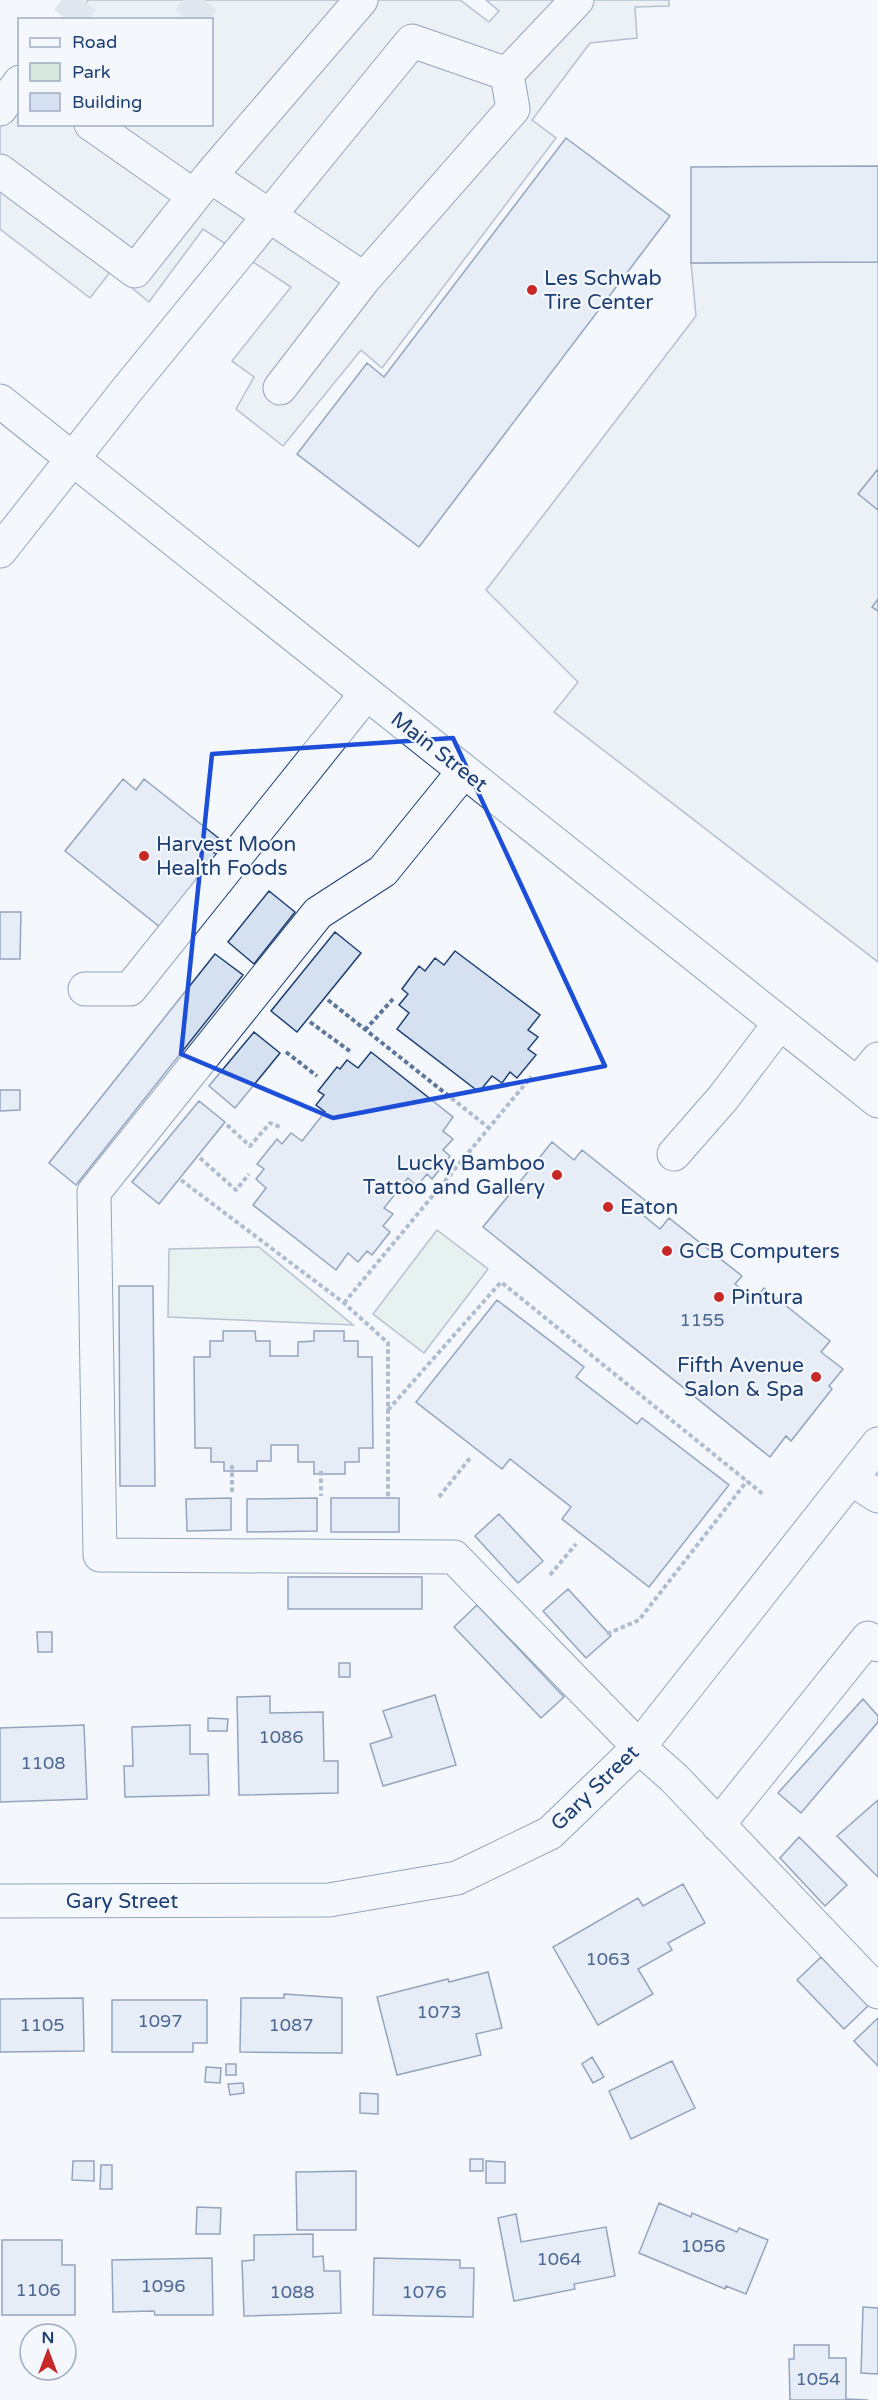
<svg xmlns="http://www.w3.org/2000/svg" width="878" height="2400" font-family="'Varela Round',sans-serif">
<rect width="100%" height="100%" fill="#f4f7fb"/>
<path fill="#d7e8df" stroke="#687fa3" stroke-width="1.5" d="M437 1230 488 1269 424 1353 373 1314Z
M259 1247 353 1325 168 1317 169 1249Z"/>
<path fill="#e3e8f0" stroke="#687fa3" stroke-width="1.5" d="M88 0H460L489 22 499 11 486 0H669V6L635 7 637 38 590 43 532 120 556 138 382 368 361 350 283 446 236 409 254 377 232 361 291 287 203 229 149 302 111 271 90 298 0 229V111L19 86 20 124H212V20L72 19Z
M878 262V962L554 712 578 682 486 590 696 316 691 263Z"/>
<path fill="#d5e0f0" stroke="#1d3f73" stroke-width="1.5" d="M566 138 670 216 419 547 297 454 367 363 384 377Z
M878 166V262L691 263V167Z
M878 469V510L858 494Z
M878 599V611L872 607Z
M123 779 136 790 144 779 221 840 212 851 224 861 166 932 65 851Z
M269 891 295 912 254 964 228 942Z
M0 912H21L20 959H0Z
M335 932 361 953 297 1032 271 1011Z
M455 951 540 1015 528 1030 538 1037 528 1049 536 1055 517 1078 510 1072 502 1083 492 1076 479 1092 397 1029 409 1013 399 1005 408 994 402 989 419 966 425 971 435 958 444 965Z
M215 954 243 975 76 1185 49 1163Z
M254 1032 280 1053 235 1108 209 1086Z
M371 1052 453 1117 443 1131 453 1139 443 1150 450 1156 432 1179 427 1174 417 1186 408 1178 384 1208 393 1214 383 1226 390 1232 372 1255 367 1251 358 1262 348 1253 336 1270 253 1205 266 1188 256 1179 264 1169 257 1164 277 1139 282 1144 291 1133 302 1141 325 1112 316 1105 324 1095 318 1091 337 1067 340 1069 347 1060 358 1068Z
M0 1090H20V1110L0 1111Z
M199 1101 225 1122 159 1204 132 1182Z
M552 1142 574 1160 582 1150 651 1205 643 1215 660 1229 669 1218 742 1276 735 1284 755 1299 764 1288 830 1341 821 1352 843 1369 829 1386 832 1389 791 1441 786 1436 770 1457 483 1227Z
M119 1286H153L155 1486H120Z
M497 1300 584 1367 576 1377 637 1424 642 1418 729 1485 649 1587 562 1519 571 1507 510 1459 502 1469 416 1402Z
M223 1331H255L256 1341H270V1356H298V1342L314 1341V1331H344V1341H358V1357H372L373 1448H359V1462H345V1474H314V1462H298V1445H271V1461H257V1471H224V1462H211V1448H195L194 1357H210V1341H223Z
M231 1498V1530L187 1531 186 1499Z
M317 1498V1531L247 1532V1499Z
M331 1498H399V1532H331Z
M499 1514 543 1561 518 1583 475 1536Z
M288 1577H422V1609H288Z
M568 1589 611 1636 586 1658 543 1611Z
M477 1605 564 1697 541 1718 454 1627Z
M37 1632H52V1652H38Z
M339 1663H350V1677H339Z
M435 1695 456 1765 383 1786 370 1744 392 1737 383 1711Z
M270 1696V1713L323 1712 324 1761H338V1793L239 1795 237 1697Z
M863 1699 878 1716V1722L801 1813 778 1793Z
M208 1718 228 1719 227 1731H208Z
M84 1725 87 1799 0 1802V1728Z
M190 1725V1754H208L209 1795 125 1797 124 1766H133L132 1727Z
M878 1800V1877L837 1836Z
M799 1837 847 1885 825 1906 780 1858Z
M683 1884 705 1923 668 1943 672 1950 638 1969 653 1994 598 2025 553 1947 638 1898 643 1906Z
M821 1957 868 2006 844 2029 797 1980Z
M488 1972 502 2028 476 2034 481 2055 397 2075 377 1997 448 1979 449 1982Z
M284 1994 342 1998V2053L240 2052 241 1998H284Z
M83 1998 84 2051 0 2052V1999Z
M112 2000H207V2043H193V2052H112Z
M878 2018V2066L854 2041Z
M592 2057 604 2077 593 2083 582 2064Z
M672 2061 695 2108 631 2139 609 2091Z
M226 2064H236V2075H226Z
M206 2067 221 2068 220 2083 205 2082Z
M243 2083 244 2093 230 2095 228 2084Z
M360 2093 378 2094V2114L360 2113Z
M470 2159H483V2171H470Z
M73 2161H94V2181L72 2180Z
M486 2161 505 2162V2183H486Z
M101 2165H112V2189H100Z
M356 2171V2230H297L296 2172Z
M659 2203 691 2217 692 2213 737 2232 739 2228 768 2240 746 2294 726 2286 725 2289 639 2253Z
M197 2207 221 2208 220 2234H196Z
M516 2214 521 2242 606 2227 615 2276 574 2284 575 2289 514 2301 498 2218Z
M313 2234V2257L323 2256 324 2271H340L341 2313 244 2316 242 2261 254 2260V2235Z
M2 2240H62V2265H75V2315H2Z
M212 2258 213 2315H155L154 2311 113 2312 112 2260Z
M374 2258 460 2260V2268H474L473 2317 373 2315Z
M863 2307 878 2308V2374L861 2373Z
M794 2345H829V2358H846V2399L868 2400H790L789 2359H794Z"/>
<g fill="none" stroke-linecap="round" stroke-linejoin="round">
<path stroke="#c9d2e0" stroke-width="33" stroke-dasharray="33 16" stroke-linecap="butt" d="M67 20 83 0
M188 20 204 0"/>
<g stroke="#1d3f73" stroke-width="35">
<path id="minor" d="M507 74 577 0
M0 109 20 82
M91 124 194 196
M0 171 135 271 210 176 361 0
M210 176 364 279
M0 551 126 391 412 41 507 74 513 109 364 279 280 388
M464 771 383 871 318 913 94 1192 100 1555 454 1557 639 1747 674 1778 878 1992
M85 989H130L366 694
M857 1084 878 1059
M674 1154 723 1098 780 1023
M851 1479 878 1496
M718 1825 868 1638 878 1645
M0 1901 329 1900 457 1878 550 1833 639 1747 878 1444"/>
</g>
<g stroke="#1d3f73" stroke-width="35">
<path id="major" d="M0 401 878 1101"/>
</g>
<path stroke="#5e769c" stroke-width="4" stroke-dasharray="4.5 3" stroke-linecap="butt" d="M328 1000 489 1128
M310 1022 351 1052
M365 1030 393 999
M286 1052 317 1076
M227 1125 250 1146 270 1123 280 1127
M200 1158 236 1190 249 1174
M181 1180 344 1303 388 1343V1497
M344 1303 531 1077
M388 1410 501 1282 764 1495
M232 1465V1495
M321 1471V1496
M439 1497 470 1458
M550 1575 576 1544
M607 1634 639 1620 747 1481"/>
<use href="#minor" stroke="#f4f7fb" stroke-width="33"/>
<use href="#major" stroke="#f4f7fb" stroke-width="33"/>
</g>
<path d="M0 0H878V2400H0ZM453 738 605 1066 333 1118 181 1054 212 754Z" fill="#f4f7fb" fill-opacity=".55" fill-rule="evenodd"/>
<path fill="none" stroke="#1d4ed8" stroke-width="4.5" stroke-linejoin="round" d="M453 738 605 1066 333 1118 181 1054 212 754Z"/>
<g fill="#c62828" stroke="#f4f7fb" stroke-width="2">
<circle cx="532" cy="290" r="6"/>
<circle cx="144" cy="856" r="6"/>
<circle cx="557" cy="1175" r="6"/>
<circle cx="608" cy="1207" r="6"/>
<circle cx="667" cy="1251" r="6"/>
<circle cx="719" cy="1297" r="6"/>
<circle cx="816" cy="1377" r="6"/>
</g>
<g text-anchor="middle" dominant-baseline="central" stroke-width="4.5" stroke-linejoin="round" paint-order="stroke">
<g font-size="18" fill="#4b6792">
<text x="702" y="1320">1155</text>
<text x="281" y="1737">1086</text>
<text x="43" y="1763">1108</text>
<text x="608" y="1959">1063</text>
<text x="439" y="2012">1073</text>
<text x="160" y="2021">1097</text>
<text x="42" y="2025">1105</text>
<text x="291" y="2025">1087</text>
<text x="703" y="2246">1056</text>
<text x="559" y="2259">1064</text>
<text x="163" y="2286">1096</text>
<text x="38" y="2290">1106</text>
<text x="292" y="2292">1088</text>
<text x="424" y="2292">1076</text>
<text x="818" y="2379">1054</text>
</g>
<g font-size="21" fill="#1d3f73" stroke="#f4f7fb" text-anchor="start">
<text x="544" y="278">Les Schwab<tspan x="544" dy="24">Tire Center</tspan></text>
<text x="156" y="844">Harvest Moon<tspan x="156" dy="24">Health Foods</tspan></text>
<text x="545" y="1163" text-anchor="end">Lucky Bamboo<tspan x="545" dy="24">Tattoo and Gallery</tspan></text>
<text x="620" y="1207">Eaton</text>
<text x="679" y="1251">GCB Computers</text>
<text x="731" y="1297">Pintura</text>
<text x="804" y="1365" text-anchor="end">Fifth Avenue<tspan x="804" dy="24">Salon &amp; Spa</tspan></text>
</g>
<g font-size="21" fill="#1d3f73" stroke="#f4f7fb">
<text transform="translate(439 752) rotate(38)">Main Street</text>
<text transform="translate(595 1788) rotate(-44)">Gary Street</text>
<text x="122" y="1901">Gary Street</text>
</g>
</g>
<rect x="18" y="18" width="195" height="108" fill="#f4f7fb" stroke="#9eadc5" stroke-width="1.5"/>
<rect x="30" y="38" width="30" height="9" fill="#f4f7fb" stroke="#9eadc5" stroke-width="1.5"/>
<text x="72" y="48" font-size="18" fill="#1d3f73">Road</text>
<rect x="30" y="63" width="30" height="18" fill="#d7e8df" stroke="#9eadc5" stroke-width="1.5"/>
<text x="72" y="78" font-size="18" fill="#1d3f73">Park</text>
<rect x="30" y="93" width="30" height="18" fill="#d5e0f0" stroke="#9eadc5" stroke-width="1.5"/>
<text x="72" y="108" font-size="18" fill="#1d3f73">Building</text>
<g transform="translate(48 2352)"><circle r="28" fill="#f4f7fb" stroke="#9eadc5" stroke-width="1.5"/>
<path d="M0-4.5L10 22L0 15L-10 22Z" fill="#c62828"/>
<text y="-9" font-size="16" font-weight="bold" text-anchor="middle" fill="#1d3f73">N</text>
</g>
</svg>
